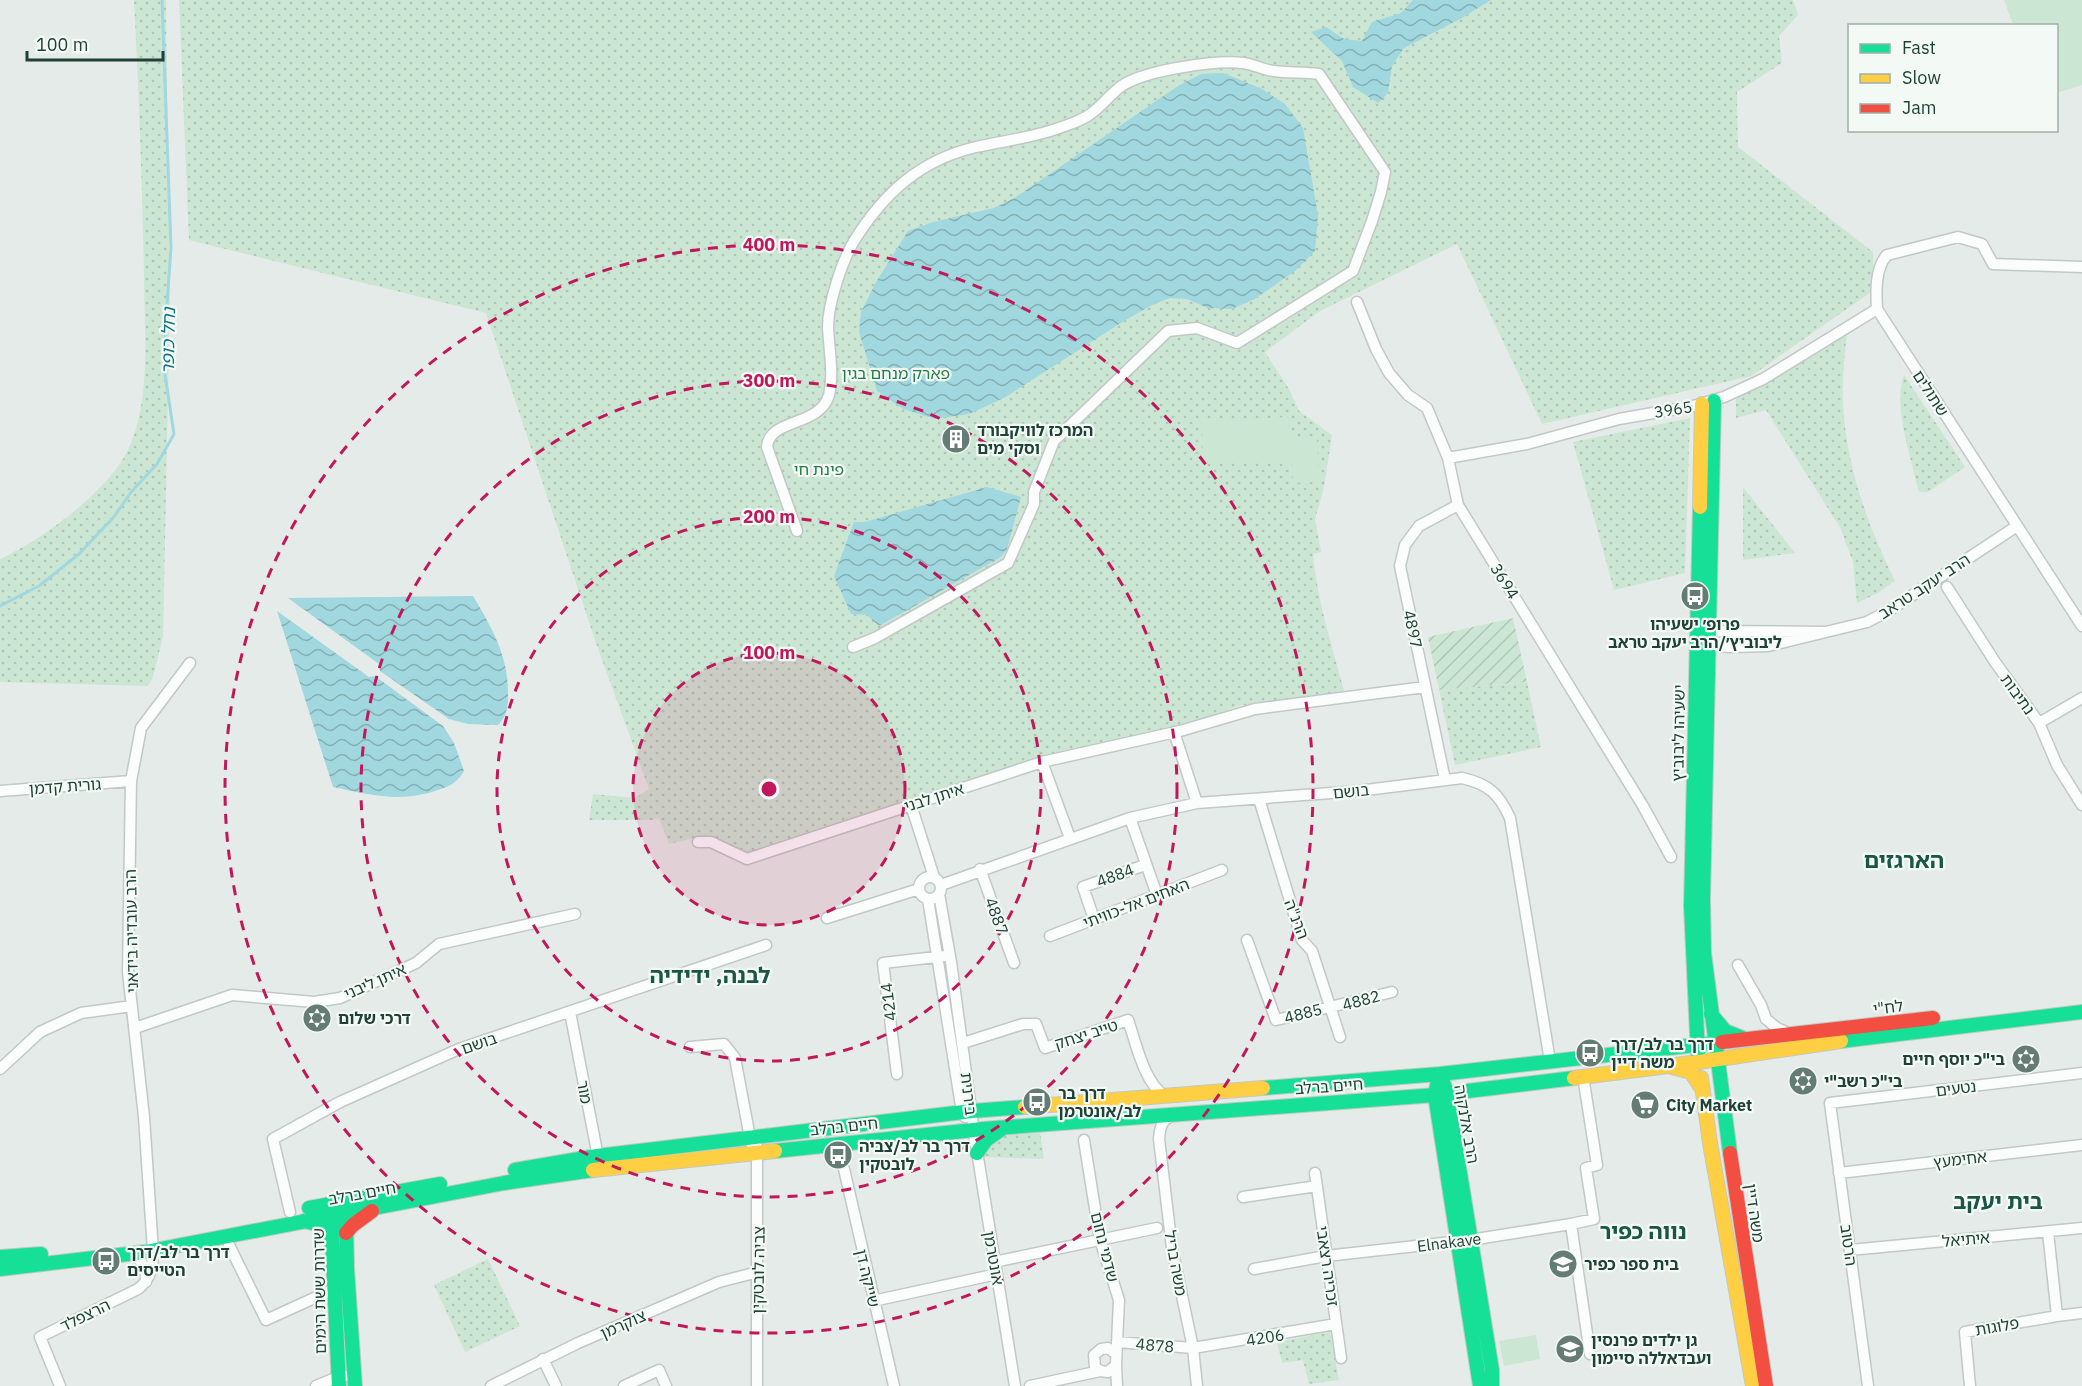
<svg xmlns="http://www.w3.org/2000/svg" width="2082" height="1386" font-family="'IBM Plex Sans','Noto Sans Hebrew',sans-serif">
<defs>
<pattern id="grass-dots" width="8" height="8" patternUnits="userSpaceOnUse" patternTransform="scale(1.5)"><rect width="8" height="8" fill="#cce6d4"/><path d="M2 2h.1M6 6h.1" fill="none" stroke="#afc6b7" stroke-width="1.8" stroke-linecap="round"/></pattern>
<pattern id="garden-furrows" width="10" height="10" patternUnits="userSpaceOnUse" patternTransform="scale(1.5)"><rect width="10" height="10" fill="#cce6d4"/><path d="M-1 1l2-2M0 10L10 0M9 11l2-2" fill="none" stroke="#afc6b7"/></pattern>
<pattern id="water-waves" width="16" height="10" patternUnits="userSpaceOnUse" patternTransform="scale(1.5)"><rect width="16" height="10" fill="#a1d7de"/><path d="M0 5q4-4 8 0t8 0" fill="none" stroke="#83b0b5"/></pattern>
</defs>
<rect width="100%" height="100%" fill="#e5ebe8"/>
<path fill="url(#grass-dots)" d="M134 0H166L170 300 163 636 153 677 148 686 0 682V559C42 540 109 491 129 448 152 397 144 327 144 273 142 182 139 91 134 0Z
M179 0H1793L1798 15 1779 36 1782 63 1737 92 1738 147 1873 252 1874 290 1751 376 1542 424 1457 244 1320 311 1265 352 1289 389 1299 411 1332 435 1324 487 1315 519 1321 552 1313 554C1317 600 1332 646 1344 691L1238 706 1174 729 1042 758 747 855 726 842 702 836 669 844 659 818 652 820H589L593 794 635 798 649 789 596 643 486 313 189 240Z
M1847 334C1844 357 1842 381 1843 404 1846 465 1868 527 1895 581L1876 594 1857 603 1853 562 1841 529 1766 410 1736 418V399Z
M1904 375 1965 467 1928 492H1919L1917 485C1910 453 1893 406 1904 375Z
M1690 418 1685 573 1614 590 1573 442Z
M1743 487 1795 553 1743 560Z
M1527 682 1541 747 1455 765 1439 690Z
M1040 1133 1044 1159 984 1157 988 1146 1007 1134Z
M488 1259 520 1326 465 1352 434 1285Z
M1330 1332 1339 1380 1309 1384 1303 1360 1282 1363 1277 1342Z"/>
<path fill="url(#garden-furrows)" d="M1513 618 1527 682 1439 690 1428 637Z"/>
<path fill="#cce6d4" d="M2004 0H2082V85L2057 93 2056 26 2013 25Z
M1291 417 1292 440 1317 439 1319 482 1293 483 1292 461 1203 464 1202 421Z
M1536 1335 1540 1359 1504 1366 1499 1341Z"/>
<path fill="url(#water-waves)" d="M1413 0H1491L1460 19 1404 48 1392 66 1388 93 1378 103 1353 87 1342 61 1311 32 1326 27 1344 39 1362 41 1372 22 1401 13Z
M1223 73 1260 88 1285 104 1303 128 1318 215 1315 251 1295 271 1255 299 1232 309 1208 308 1187 299 1170 298 1152 305 1124 321 1004 398 969 414 935 419 903 409 877 391 859 332 861 312 876 282 908 231 933 222 994 208 1016 197 1178 86 1201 74Z
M987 487 1021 497 1007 549 1001 557 879 626 867 615 851 614 834 576 854 522H865Z
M473 596C492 628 509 657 508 695 508 707 507 716 498 725L468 724 449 719 380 671 379 664 288 598Z
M277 611 369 677 375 676 443 726 454 743 464 771C458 782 450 786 438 790 401 803 370 795 333 787Z"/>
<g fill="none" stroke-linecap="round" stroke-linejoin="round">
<path stroke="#a1d7de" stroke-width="3" d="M0 606 39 586 79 554 113 518 132 491 157 464 174 434 164 368 166 317 171 248 162 0"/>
<g stroke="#c2c8c5" stroke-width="13">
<path id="street" d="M2082 267 1993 264 1982 244 1958 237 1887 255C1875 268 1876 292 1877 309L2082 626
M1357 302 1376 349 1389 373 1408 395 1427 408 1448 458 1458 505 1643 806 1671 857
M1448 458 1527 444 1619 419 1693 406 1724 397 1763 379 1877 309
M797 531 767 447C769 418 820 427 829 395 834 374 829 349 828 327 828 304 842 261 854 241 884 193 920 160 976 147 1003 141 1030 138 1056 129 1068 125 1084 120 1093 112 1104 104 1112 92 1123 85 1147 70 1215 60 1243 63 1253 64 1263 70 1274 71 1288 73 1304 72 1319 74L1385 172 1381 192 1372 221 1353 271 1237 343 1197 328 1168 331 1054 441 1034 492V504L1008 563 875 638 853 647
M1947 587 1995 662 2039 723 2057 765 2082 805
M1705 633 1709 631 1825 632
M1705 643 1709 646 1731 647 1768 646 1867 622 1890 610 2017 526
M2039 723 2082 698
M1174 732 1197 803
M1042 762 1070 838
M1445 780 1400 566 1405 545 1419 526 1458 505
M0 791 131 781
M1259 799 1302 940 1312 951 1340 1037
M911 805 934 877
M1130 818 1157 895
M698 842H711L747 859 1042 762 1180 731 1255 709 1425 687
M980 869 1014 963
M919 888a11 11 0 1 1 22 0a11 11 0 1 1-22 0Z
M941 885 1130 818 1197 803 1358 791 1462 778C1489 784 1499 794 1510 818L1550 1061
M939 894 951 962 975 1139 1015 1386
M928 899 961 1106 965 1117
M827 918 919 889
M1094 919 1083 887 1145 865
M1050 936 1222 870
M1247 940 1276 1020 1392 992
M1738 965 1761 1005 1766 1019 1777 1028 1788 1033
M570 1012 599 1162
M135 1028 232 995 314 1002 340 998 416 963 439 944 575 914
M963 1043 1023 1024H1036L1045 1048 1128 1020C1136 1043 1144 1083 1165 1096
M690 1047 724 1044 735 1058 751 1143
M0 1069 40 1032 81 1013 132 1006
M897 1074 883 963 945 956
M1583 1076 1597 1165 1586 1168 1594 1219 1571 1224 1590 1354
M1171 1116C1161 1121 1160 1128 1159 1139L1172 1248 1193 1348 1197 1386
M1084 1140 1100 1240 1119 1300 1116 1365 1108 1372 1100 1371 1095 1367 1094 1355 1101 1349 1108 1348 1116 1354
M844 1169 894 1386
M1315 1173 1341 1358
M1839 1173 2082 1145
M1243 1197 1317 1186
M290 1212 273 1139 340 1102 459 1049 766 945
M2048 1232 2057 1316
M229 1245 266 1320 334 1289
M1850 1250 2082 1228
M131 1255C144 1259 146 1270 146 1282
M994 1262 1157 1228
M1254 1269 1326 1256 1470 1240 1571 1224
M873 1301 997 1274
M1117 1342 1193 1348 1336 1324
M543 1359 556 1386
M1116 1365 1117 1386
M60 1386 40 1337 138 1289C151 1279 153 1267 153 1251L144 1117 128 972 131 781 141 728 190 663
M316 1386 338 1377 345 1376
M491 1386 578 1343 719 1282 758 1272
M624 1386 659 1370 666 1386
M757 1386V1147
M1030 1386 1100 1371
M1868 1386 1830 1103 2082 1073
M1970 1386 1965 1332 2057 1316 2082 1313"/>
</g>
<g stroke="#c0c9c5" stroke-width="16">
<path id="fast" d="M1714 401 1703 899 1704 953 1730 1153
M1711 1014 1725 1031 1745 1039
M1841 1041 2082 1012
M1698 1055 1691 906 1700 507
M1440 1074 1447 1093 1492 1370V1386
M1437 1085 1435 1095 1480 1386
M1263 1088 1440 1074 1722 1042
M775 1151 983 1129 1435 1095 1574 1078
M977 1153 986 1140 1003 1128
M515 1170 597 1156 972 1111 1025 1107
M339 1205 335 1215 332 1238 339 1386
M309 1208 440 1184
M304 1221 321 1225 332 1238
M346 1221 347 1268 355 1386
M0 1257 41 1254
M0 1269 145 1252 504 1183 593 1170"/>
</g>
<g stroke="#c0c9c5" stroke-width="16">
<path id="slow" d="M1700 507 1702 404
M1672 1067 1691 1072 1703 1090
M1574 1078 1699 1062 1841 1041
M1701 1078 1710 1143 1753 1386
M1025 1107 1263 1088
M593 1170 775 1151"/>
</g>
<g stroke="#c0c9c5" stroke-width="16">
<path id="jam" d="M1722 1042 1933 1018
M1730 1153 1766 1386
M346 1233 353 1225 372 1211"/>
</g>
<use href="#street" stroke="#fbfcfc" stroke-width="10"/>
<use href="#fast" stroke="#16e098" stroke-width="14"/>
<use href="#slow" stroke="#ffcf43" stroke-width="14"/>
<use href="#jam" stroke="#f24e42" stroke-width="14"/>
</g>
<circle cx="769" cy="789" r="136" fill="#c2185b" fill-opacity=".12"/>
<g fill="none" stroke="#c2185b" stroke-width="3" stroke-dasharray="10 8">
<circle cx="769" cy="789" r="136"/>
<circle cx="769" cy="789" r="272"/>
<circle cx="769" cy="789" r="408"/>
<circle cx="769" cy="789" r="544"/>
</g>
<defs>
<g id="building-disc" transform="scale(1.5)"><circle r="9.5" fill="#657c75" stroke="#f3faf6"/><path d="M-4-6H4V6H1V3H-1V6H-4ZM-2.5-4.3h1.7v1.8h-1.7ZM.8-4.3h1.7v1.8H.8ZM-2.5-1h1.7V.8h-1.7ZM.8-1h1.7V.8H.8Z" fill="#fff"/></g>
<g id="bus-disc" transform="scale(1.5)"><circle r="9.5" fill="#657c75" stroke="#f3faf6"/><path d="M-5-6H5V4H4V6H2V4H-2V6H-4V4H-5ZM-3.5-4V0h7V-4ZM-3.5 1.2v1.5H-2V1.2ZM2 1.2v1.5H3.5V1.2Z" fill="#fff"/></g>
<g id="synagogue-disc" transform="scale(1.5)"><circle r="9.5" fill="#657c75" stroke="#f3faf6"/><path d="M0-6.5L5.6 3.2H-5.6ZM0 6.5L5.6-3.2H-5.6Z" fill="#fff"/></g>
<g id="supermarket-disc" transform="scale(1.5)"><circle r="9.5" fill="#657c75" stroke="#f3faf6"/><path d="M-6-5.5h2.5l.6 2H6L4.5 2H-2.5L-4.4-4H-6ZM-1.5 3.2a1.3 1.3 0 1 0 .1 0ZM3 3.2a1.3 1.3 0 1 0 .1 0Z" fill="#fff"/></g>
<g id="school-disc" transform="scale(1.5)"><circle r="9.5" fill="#657c75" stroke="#f3faf6"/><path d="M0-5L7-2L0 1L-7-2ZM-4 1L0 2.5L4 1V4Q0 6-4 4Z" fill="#fff"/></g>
</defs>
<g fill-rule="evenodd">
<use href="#building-disc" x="956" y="439"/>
<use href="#bus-disc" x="1695" y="596"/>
<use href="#synagogue-disc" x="317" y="1018"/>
<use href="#bus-disc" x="1590" y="1053"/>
<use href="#synagogue-disc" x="2026" y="1059"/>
<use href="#synagogue-disc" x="1803" y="1081"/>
<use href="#bus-disc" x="1037" y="1102"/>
<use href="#supermarket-disc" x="1645" y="1105"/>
<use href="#bus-disc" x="838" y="1155"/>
<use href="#bus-disc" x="106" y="1261"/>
<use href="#school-disc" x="1563" y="1264"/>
<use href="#school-disc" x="1570" y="1349"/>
</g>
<g text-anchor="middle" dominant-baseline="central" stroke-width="4.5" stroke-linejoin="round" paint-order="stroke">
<g font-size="16" fill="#257d45" stroke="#f3faf6">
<text x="896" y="373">פארק מנחם בגין</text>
<text x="819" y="469">פינת חי</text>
</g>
<g font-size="16" fill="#204137" stroke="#f3faf6">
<text transform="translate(1931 393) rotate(57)">שתולים</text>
<text transform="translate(1673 409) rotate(-9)">3965</text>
<text transform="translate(1505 581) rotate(58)">3694</text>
<text transform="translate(1924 586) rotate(-33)">הרב יעקב טראב</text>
<text transform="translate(1413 629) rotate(78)">4897</text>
<text transform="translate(2018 694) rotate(54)">נתיבות</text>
<text transform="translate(1678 733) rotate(-89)">ישעיהו ליבוביץ</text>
<text transform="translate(65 786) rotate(-4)">גורית קדמן</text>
<text transform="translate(1351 791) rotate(-6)">בושם</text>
<text transform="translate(934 797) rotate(-18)">איתן לבני</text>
<text transform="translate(1115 875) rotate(-20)">4884</text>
<text transform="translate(1136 903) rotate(-21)">האחים אל-כוויתי</text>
<text transform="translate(997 916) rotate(70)">4887</text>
<text transform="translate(1297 919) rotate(69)">הרנ"ה</text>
<text transform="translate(131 931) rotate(-91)">הרב עובדיה בידאני</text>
<text transform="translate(375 981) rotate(-24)">איתן ליבני</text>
<text transform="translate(1361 1000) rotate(-15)">4882</text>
<text transform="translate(888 1002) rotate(-97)">4214</text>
<text transform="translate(1888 1007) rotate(-7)">לח"י</text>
<text transform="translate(1303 1013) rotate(-14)">4885</text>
<text transform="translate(1086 1034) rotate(-18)">טייב יצחק</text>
<text transform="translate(479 1043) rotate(-19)">בושם</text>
<text transform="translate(1329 1086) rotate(-4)">חיים ברלב</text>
<text transform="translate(1956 1088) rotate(-7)">נטעים</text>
<text transform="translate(585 1092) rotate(80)">מור</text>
<text transform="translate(969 1094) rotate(83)">בירנית</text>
<text transform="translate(1467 1124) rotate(80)">הרב אלנקוה</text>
<text transform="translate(844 1126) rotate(-6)">חיים ברלב</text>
<text transform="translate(1960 1159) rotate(-7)">אחימעץ</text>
<text transform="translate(362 1193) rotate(-10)">חיים ברלב</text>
<text transform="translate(1755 1213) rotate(82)">משה דיין</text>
<text transform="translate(1966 1239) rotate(-5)">איתיאל</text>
<text transform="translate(1449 1242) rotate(-7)">Elnakave</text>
<text transform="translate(1849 1245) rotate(82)">הרטוב</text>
<text transform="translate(1105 1247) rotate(76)">שדמי נחום</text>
<text transform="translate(994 1258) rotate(80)">אונטרמן</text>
<text transform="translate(1176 1263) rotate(80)">משה בריל</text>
<text transform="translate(1328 1266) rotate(82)">זכריה רצאבי</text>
<text transform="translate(758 1270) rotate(-89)">צביה לובטקין</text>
<text transform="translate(868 1278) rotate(77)">שייקה דן</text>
<text transform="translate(319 1291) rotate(-91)">שדרות ששת הימים</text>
<text transform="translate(85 1315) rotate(-26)">הרצפלד</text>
<text transform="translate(623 1324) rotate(-24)">צוקרמן</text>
<text transform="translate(1997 1326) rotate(-10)">פלוגות</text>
<text transform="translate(1265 1337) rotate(-9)">4206</text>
<text transform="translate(1155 1345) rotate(5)">4878</text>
</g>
<g font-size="16" font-weight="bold" fill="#204137" stroke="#f3faf6" text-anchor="start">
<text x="977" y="430">המרכז לוויקבורד<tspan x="977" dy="18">וסקי מים</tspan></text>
<text x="1695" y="624" text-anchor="middle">פרופ׳ ישעיהו<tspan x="1695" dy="18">ליבוביץ׳/הרב יעקב טראב</tspan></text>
<text x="338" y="1018">דרכי שלום</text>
<text x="1611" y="1044">דרך בר לב/דרך<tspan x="1611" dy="18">משה דיין</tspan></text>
<text x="2005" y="1059" text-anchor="end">בי"כ יוסף חיים</text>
<text x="1824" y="1081">בי"כ רשב"י</text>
<text x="1058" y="1093">דרך בר<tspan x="1058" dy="18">לב/אונטרמן</tspan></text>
<text x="1666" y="1105">City Market</text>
<text x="859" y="1146">דרך בר לב/צביה<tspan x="859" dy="18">לובטקין</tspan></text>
<text x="127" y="1252">דרך בר לב/דרך<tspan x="127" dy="18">הטייסים</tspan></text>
<text x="1584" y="1264">בית ספר כפיר</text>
<text x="1591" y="1340">גן ילדים פרנסין<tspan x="1591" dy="18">ועבדאללה סיימון</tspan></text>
</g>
<g font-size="18" font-style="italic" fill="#137484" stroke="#f3faf6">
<text transform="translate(168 341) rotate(-89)">נחל כופר</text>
</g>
<g font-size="22" font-weight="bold" fill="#195645" stroke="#f3faf6">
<text x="1904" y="859">הארגזים</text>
<text x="710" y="974">לבנה, ידידיה</text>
<text x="1998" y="1200">בית יעקב</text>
<text x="1643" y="1230">נווה כפיר</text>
</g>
</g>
<circle cx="769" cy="789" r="9" fill="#c2185b" stroke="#f3faf6" stroke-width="3"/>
<g font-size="18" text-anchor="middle" font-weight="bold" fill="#c2185b" stroke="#f3faf6" stroke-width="4.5" stroke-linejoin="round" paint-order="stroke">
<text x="769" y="251">400 m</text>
<text x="769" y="387">300 m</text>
<text x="769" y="523">200 m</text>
<text x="769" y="659">100 m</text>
</g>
<rect x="1848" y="24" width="210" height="108" fill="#f3faf6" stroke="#9fb0aa" stroke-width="1.5"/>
<rect x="1860" y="44" width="30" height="9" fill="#16e098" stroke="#9fb0aa" stroke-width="1.5"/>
<text x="1902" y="54" font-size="18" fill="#204137">Fast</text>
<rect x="1860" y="74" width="30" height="9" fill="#ffcf43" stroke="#9fb0aa" stroke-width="1.5"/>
<text x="1902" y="84" font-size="18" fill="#204137">Slow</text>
<rect x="1860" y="104" width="30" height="9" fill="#f24e42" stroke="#9fb0aa" stroke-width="1.5"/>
<text x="1902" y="114" font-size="18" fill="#204137">Jam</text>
<path d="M27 51v9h136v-9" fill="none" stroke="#204137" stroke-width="3"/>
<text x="36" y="51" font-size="18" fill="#204137" stroke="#f3faf6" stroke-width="4.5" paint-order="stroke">100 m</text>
</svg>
